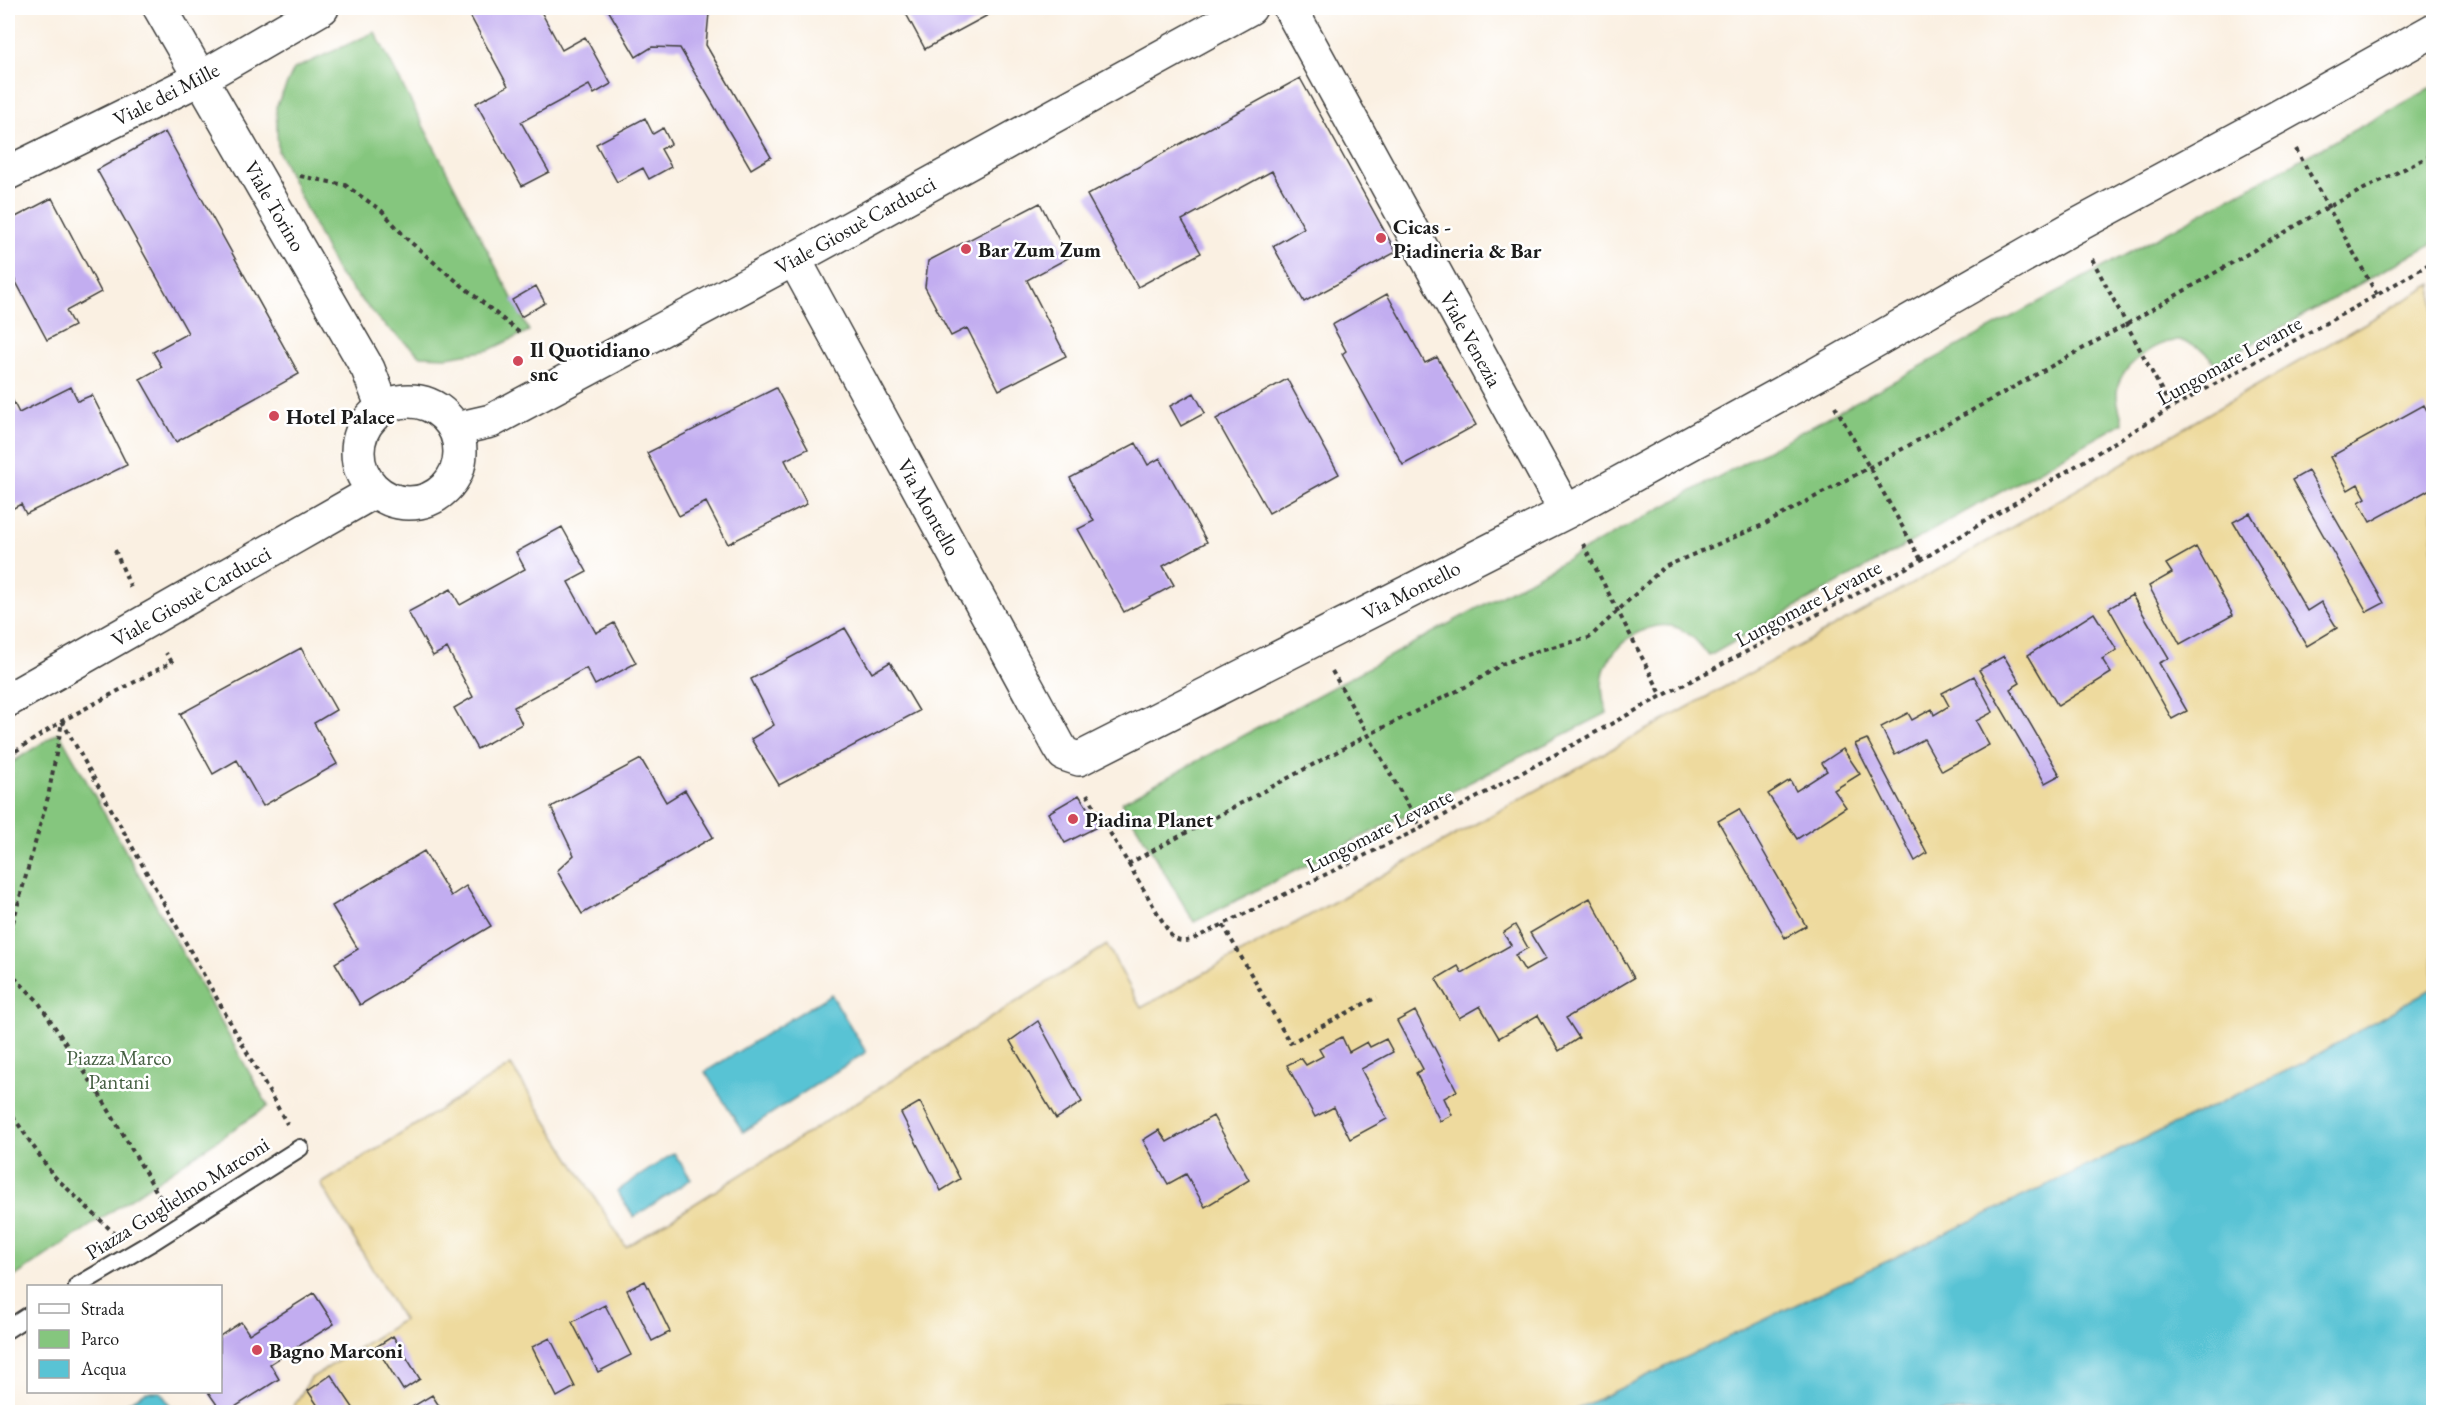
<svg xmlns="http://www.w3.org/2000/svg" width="2441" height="1420" font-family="'EB Garamond',serif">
<rect width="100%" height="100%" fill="#fff"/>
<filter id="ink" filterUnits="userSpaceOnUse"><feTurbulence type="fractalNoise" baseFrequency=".0167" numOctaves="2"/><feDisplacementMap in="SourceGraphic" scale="12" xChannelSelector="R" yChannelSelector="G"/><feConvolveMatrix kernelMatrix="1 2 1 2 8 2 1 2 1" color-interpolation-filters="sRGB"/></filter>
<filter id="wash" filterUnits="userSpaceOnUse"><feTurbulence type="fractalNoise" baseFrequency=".008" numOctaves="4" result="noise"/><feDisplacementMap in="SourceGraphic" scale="24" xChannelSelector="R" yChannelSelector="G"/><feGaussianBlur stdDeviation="1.35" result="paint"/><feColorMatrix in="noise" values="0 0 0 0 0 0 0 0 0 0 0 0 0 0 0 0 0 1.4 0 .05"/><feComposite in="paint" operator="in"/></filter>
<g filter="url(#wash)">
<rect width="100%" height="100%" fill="#faf0e2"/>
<path fill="#85c67e" stroke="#50714d" stroke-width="1.5" d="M375 32 529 331 489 350 447 357 421 356 381 322 337 272 278 151 276 107 294 69Z
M2433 87V243L2216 364C2191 333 2165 335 2136 360 2128 367 2120 375 2118 386 2115 398 2120 411 2123 423L1709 656C1700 645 1692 634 1678 628 1648 617 1608 646 1603 676 1601 689 1603 701 1607 713L1194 922 1122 802Z
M59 732 268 1106 8 1281V765Z"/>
<path fill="#eeda9e" stroke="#857b5d" stroke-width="1.5" d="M2433 284V988L2303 1063 1571 1412H290L311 1378 403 1320 321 1184 511 1065 626 1247 1107 945 1141 1008 1950 563Z"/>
<path fill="#59c3d4" stroke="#3a7078" stroke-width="1.5" d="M2433 988V1412H1571L2303 1063Z
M831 994 866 1052 743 1132 705 1072Z
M674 1153 691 1179 634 1217 617 1191Z
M146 1392H161L174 1412H112Z"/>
<g id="blocks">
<path fill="#c2adf0" d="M466 8H539L562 50 585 37 611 84 594 94 589 85 521 122 549 172 522 186 476 103 508 86Z
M607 8H717L709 13 706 45 771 157 751 169 680 48 652 47 636 57Z
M903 8H1001L925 49Z
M1300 78 1396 252 1304 302 1273 246 1304 228 1272 171 1182 220 1201 253 1138 287 1087 195Z
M645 118 653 134 663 128 671 144 661 149 671 167 649 179 643 168 617 182 596 144Z
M165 132 299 374 176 442 140 379 162 367 153 352 188 333 97 170Z
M52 198 101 292 66 311 74 326 47 340 8 267V221Z
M1040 203 1068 258 1027 280 1066 356 999 390 967 328 951 336 925 287 928 261Z
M536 286 545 303 521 317 512 300Z
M1387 294 1425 363 1437 357 1476 425 1403 465 1342 354 1346 351 1332 325Z
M1287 379 1339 474 1269 513 1216 419Z
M71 387 78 401 92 395 127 465 26 514 21 504 8 511V391L19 413Z
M776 388 808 449 785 460 807 504 728 544 706 502 679 516 647 453Z
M1194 393 1205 413 1181 426 1170 406Z
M2424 405 2434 424V487L2370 522 2359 502 2366 498 2358 484 2348 490 2330 457Z
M1136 443 1148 465 1160 458 1207 542 1163 566 1174 585 1124 612 1078 529 1094 521 1070 478Z
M2308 471 2384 603 2367 612 2292 480Z
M2250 513 2307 611 2321 602 2337 628 2307 646 2233 522Z
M562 527 587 572 568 582 596 633 614 623 636 663 595 685 586 668 514 707 522 724 477 749 454 708 473 697 447 648 433 656 408 612 451 589 460 605 525 569 516 552Z
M2196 547 2233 615 2180 644 2149 586 2172 573 2166 564Z
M2132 595 2169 658 2159 663 2187 711 2172 719 2109 608Z
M2094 613 2117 650 2102 659 2111 673 2058 706 2028 655Z
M845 628 872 673 890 662 919 711 779 785 751 739 774 725 751 679Z
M301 648 336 710 314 723 337 764 263 806 237 760 213 774 180 714Z
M2004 656 2020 683 2010 689 2060 775 2045 783 1979 670Z
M1974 676 1993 712 1976 721 1989 745 1942 771 1924 739 1895 755 1881 727 1908 713 1912 720 1932 709 1934 715 1949 706 1942 693Z
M1867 739 1927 853 1915 861 1855 744Z
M1843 749 1860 774 1834 790 1846 807 1797 839 1768 794 1790 780 1796 791 1827 771 1822 763Z
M641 759 666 802 685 790 713 837 582 914 557 871 574 855 551 807Z
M1079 795 1099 826 1065 843 1048 813Z
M1739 809 1806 926 1785 938 1718 821Z
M424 851 451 896 466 886 491 926 360 1005 335 963 358 949 332 906Z
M1590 898 1634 978 1566 1018 1579 1038 1559 1051 1538 1015 1499 1038 1480 1006 1459 1018 1436 979 1458 966 1462 973 1511 945 1503 933 1515 925 1528 948 1515 955 1525 971 1546 959 1530 933Z
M1415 1011 1457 1091 1444 1098 1452 1115 1440 1121 1416 1073 1423 1069 1397 1021Z
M1038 1021 1082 1102 1056 1119 1010 1041Z
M1342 1037 1349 1052 1367 1042 1370 1047 1386 1039 1393 1052 1361 1069 1387 1119 1350 1139 1334 1107 1315 1117 1287 1065 1301 1058 1306 1065 1323 1056 1319 1049Z
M920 1102 960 1179 941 1191 901 1113Z
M1213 1116 1249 1180 1205 1207 1186 1174 1168 1184 1143 1140 1159 1130 1167 1142Z
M645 1281 670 1332 652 1341 627 1290Z
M314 1293 334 1324 270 1364 279 1379 227 1412H222L208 1392H220V1336L241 1322 249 1334Z
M605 1305 631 1355 598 1372 572 1322Z
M393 1336 420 1379 403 1390 376 1347Z
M550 1338 575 1387 557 1397 532 1347Z
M331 1375 356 1412H322L308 1391Z
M432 1395 443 1412H415L412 1407Z"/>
</g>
</g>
<g filter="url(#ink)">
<use href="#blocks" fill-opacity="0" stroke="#3d3c3a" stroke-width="1.5"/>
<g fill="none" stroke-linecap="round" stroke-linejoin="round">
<g stroke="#3d3c3a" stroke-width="20">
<path id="lane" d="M77 1286 154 1241 300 1148
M8 1329 28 1316"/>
</g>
<g stroke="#3d3c3a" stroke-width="36">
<path id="street" d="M160 8 368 369 383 408
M1290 8 1566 512
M8 173 201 78 322 8
M794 259 1059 746 1064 754 1079 759 1566 512 1817 374 2074 227 2278 117 2434 30"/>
</g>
<g stroke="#3d3c3a" stroke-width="36">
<path id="secondary" d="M358 452a51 51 0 1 1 102 0a51 51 0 1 1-102 0Z
M456 429 491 421 794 259 1250 8
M8 700 375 491"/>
</g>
<path stroke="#3d3c3a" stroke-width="4" stroke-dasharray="4.5 4.5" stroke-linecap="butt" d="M2296 149 2377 295
M300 176 345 185 382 211 407 239 437 265 521 334
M2092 259 2171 408
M1835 406 1921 560
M1583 544 1662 696
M115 550 131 588
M1332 671 1421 828
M62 721 287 1124
M8 756 62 721 172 662 166 653
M1087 794 1170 934C1177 942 1182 942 1191 940L1421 828 1662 696 1921 560 2171 408 2377 295 2434 261
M1128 864 1368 735 1471 684 1502 664 1540 650 1589 638 1664 567 1765 524 1870 467 2127 324 2328 207 2434 154
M1223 925 1290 1043 1377 997
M8 940 48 797 62 722
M8 971 37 1000 101 1097 162 1201
M8 1109 52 1174 114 1233"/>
<use href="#lane" stroke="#fff" stroke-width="16"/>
<use href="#street" stroke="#fff" stroke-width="33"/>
<use href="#secondary" stroke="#fff" stroke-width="33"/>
</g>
</g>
<g fill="#d1495b" stroke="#fff" stroke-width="2">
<circle cx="1381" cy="238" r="6"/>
<circle cx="966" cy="249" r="6"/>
<circle cx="518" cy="361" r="6"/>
<circle cx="274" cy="416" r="6"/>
<circle cx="1073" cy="819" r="6"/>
<circle cx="257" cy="1350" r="6"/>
</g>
<g text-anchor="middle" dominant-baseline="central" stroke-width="5" stroke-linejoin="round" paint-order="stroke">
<g font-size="21" fill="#1c1c1c" stroke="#fff">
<text transform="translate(166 94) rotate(-27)">Viale dei Mille</text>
<text transform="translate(275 206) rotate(60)">Viale Torino</text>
<text transform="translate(855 225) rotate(-29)">Viale Giosuè Carducci</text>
<text transform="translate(1471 339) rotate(61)">Viale Venezia</text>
<text transform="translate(2229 360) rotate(-29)">Lungomare Levante</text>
<text transform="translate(929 507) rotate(61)">Via Montello</text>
<text transform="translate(1411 590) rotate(-27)">Via Montello</text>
<text transform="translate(191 596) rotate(-30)">Viale Giosuè Carducci</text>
<text transform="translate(1808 603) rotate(-28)">Lungomare Levante</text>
<text transform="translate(1379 830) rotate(-27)">Lungomare Levante</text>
<text transform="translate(177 1198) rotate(-32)">Piazza Guglielmo Marconi</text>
</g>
<g font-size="21" font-weight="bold" fill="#1c1c1c" stroke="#fff" text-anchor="start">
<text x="1393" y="226">Cicas -<tspan x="1393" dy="24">Piadineria &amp; Bar</tspan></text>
<text x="978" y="249">Bar Zum Zum</text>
<text x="530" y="349">Il Quotidiano<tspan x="530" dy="24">snc</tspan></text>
<text x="286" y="416">Hotel Palace</text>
<text x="1085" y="819">Piadina Planet</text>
<text x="269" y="1350">Bagno Marconi</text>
</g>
<g font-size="21" fill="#466043" stroke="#fff">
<text x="119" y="1057">Piazza Marco<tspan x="119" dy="24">Pantani</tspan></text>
</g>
</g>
<rect width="2441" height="1420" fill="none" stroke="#fff" stroke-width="30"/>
<rect x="27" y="1285" width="195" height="108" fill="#ffffff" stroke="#a4a4a4" stroke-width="1.5"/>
<rect x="39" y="1304" width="30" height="9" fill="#ffffff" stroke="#a4a4a4" stroke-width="1.5"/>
<text x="81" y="1315" font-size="18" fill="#1c1c1c">Strada</text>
<rect x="39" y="1330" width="30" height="18" fill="#85c67e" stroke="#a4a4a4" stroke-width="1.5"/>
<text x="81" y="1345" font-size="18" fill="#1c1c1c">Parco</text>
<rect x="39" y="1360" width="30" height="18" fill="#59c3d4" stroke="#a4a4a4" stroke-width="1.5"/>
<text x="81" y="1375" font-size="18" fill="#1c1c1c">Acqua</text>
</svg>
